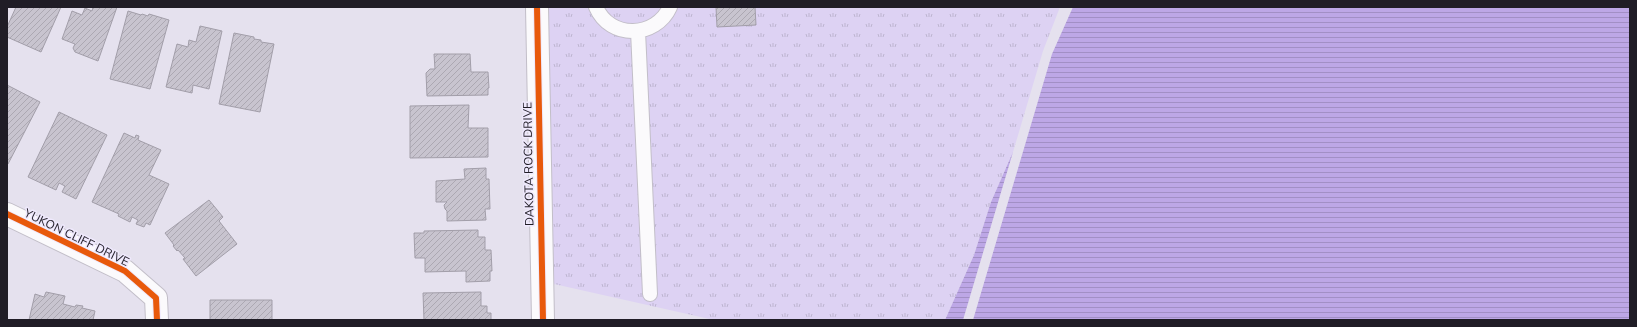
<svg xmlns="http://www.w3.org/2000/svg" width="1637" height="327" font-family="Mulish,sans-serif">
<defs>
<pattern id="park-tufts" width="24" height="20" patternUnits="userSpaceOnUse"><rect width="24" height="20" fill="#ddd2f3"/><path d="M3 7l-1-3M5 7V3M7 7l1-3M15 17l-1-3M17 17v-4M19 17l1-3" fill="none" stroke="#bdb4d0"/></pattern>
<pattern id="water-rules" width="6" height="5" patternUnits="userSpaceOnUse"><rect width="6" height="5" fill="#bda7e6"/><path d="M0 2.5h6" fill="none" stroke="#a28fc5"/></pattern>
<pattern id="building-hatch" width="6" height="6" patternUnits="userSpaceOnUse"><rect width="6" height="6" fill="#c8c4cf"/><path d="M-1 1l2-2M0 6l6-6M5 7l2-2" fill="none" stroke="#aca8b2"/></pattern>
</defs>
<rect width="100%" height="100%" fill="#e5e1ee"/>
<path fill="url(#park-tufts)" d="M548 7H1060L1043 51 1013 152 991 202 974 255 945 320H714L554 284Z"/>
<path fill="url(#water-rules)" d="M1073 7H1630V320H973L1052 54Z
M1013 152 963 320H945L974 255 991 202Z"/>
<path fill="url(#building-hatch)" stroke="#a29ea9" d="M16 7H61L41 52 7 37V27Z
M93 7H117L98 61 75 52 73 48 75 44 62 39 72 11 82 15 85 8 92 11Z
M716 7H755L756 25 717 27Z
M128 11 141 15 142 14 148 16 149 14 169 20 150 89 110 79Z
M200 26 222 31 209 89 193 85 192 93 166 87 177 44 188 47 189 40 196 42Z
M234 33 254 37V39L261 40V42L274 44 260 112 219 104Z
M434 54H470L471 72H488L489 88H488V95L427 96 426 73 430 69H435Z
M7 85 40 102 8 164H7Z
M469 105 468 128H488V157L410 158V106Z
M59 112 107 135 76 199 62 192 65 186 59 183 56 190 28 177Z
M124 133 135 138 136 135 139 136 138 140 161 150 149 175 169 184 150 225 146 223 144 227 136 224 138 220 132 217 130 222 118 216 119 214 92 202Z
M486 168V179H489L490 209H485L486 220 447 221V211L445 209 444 205 447 202H436V181L465 179 464 169Z
M209 200 223 217 219 221 237 244 196 276 183 259 185 258 178 250 177 251 173 246 174 245 165 233Z
M478 230V237H485V250H491L492 271H490V281L466 282V271L425 272V258H415L414 233H424V231Z
M46 292 65 296 63 304 75 307 76 305 83 306 82 308 95 311 93 320H29L35 294 44 297Z
M481 292V306H487V313H491V320H424L423 293Z
M210 300H272V320H210Z"/>
<g fill="none" stroke-linecap="round" stroke-linejoin="round">
<g stroke="#c2bec8" stroke-width="16">
<path id="lane" d="M596 7C610 40 656 38 670 7
M638 31 650 294"/>
</g>
<g stroke="#c2bec8" stroke-width="24">
<path id="street" d="M537 7 543 320
M7 214 125 271 156 298 157 320"/>
</g>
<use href="#lane" stroke="#fbfafc" stroke-width="14"/>
<use href="#street" stroke="#fbfafc" stroke-width="22"/>
<g stroke="#efe9fd" stroke-width="8">
<path id="cycleway" d="M537 7 543 320
M7 214 125 271 156 298 157 320"/>
</g>
<use href="#cycleway" stroke="#e8590c" stroke-width="6"/>
</g>
<g text-anchor="middle" dominant-baseline="central" stroke-width="3" stroke-linejoin="round" paint-order="stroke">
<g font-size="12" fill="#201d26" stroke="#efe9fd">
<text transform="translate(528 164) rotate(-91)">DAKOTA ROCK DRIVE</text>
<text transform="translate(77 237) rotate(26)">YUKON CLIFF DRIVE</text>
</g>
</g>
<rect width="1637" height="327" fill="none" stroke="#201d26" stroke-width="16"/>
</svg>
